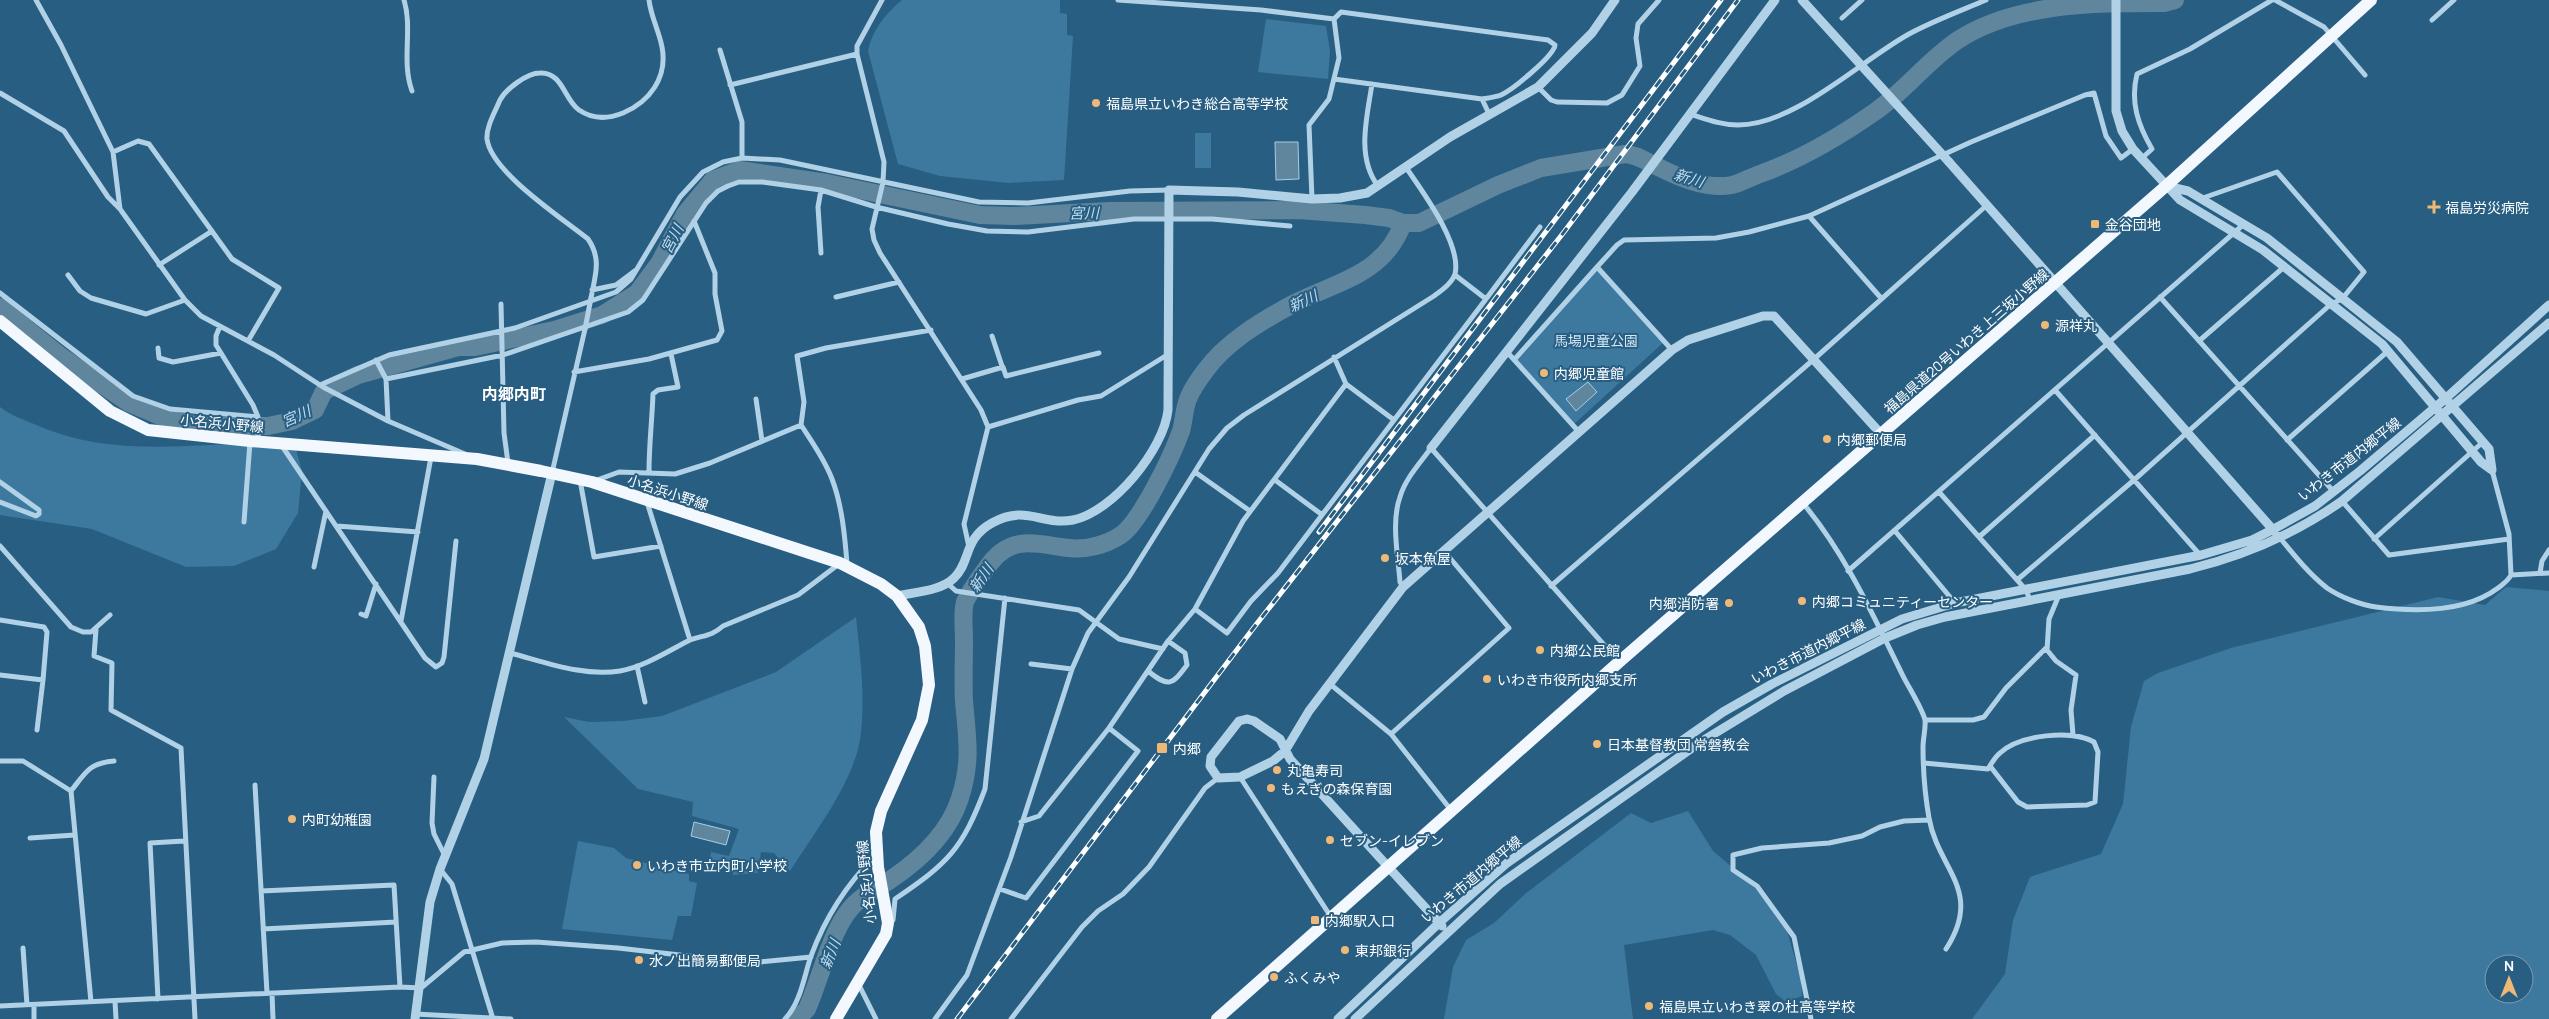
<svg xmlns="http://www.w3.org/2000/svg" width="2549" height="1019" font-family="Manrope,'Noto Sans JP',sans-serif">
<rect width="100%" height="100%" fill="#285e82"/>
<path fill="#3d789f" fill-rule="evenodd" d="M902 0H1060V13L1067 14V35L1073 36 1064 180 1008 183 940 176 898 164 868 51C872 30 886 13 902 0Z
M1266 19 1326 26 1330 51 1328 79 1258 72Z
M1195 133H1211V168H1195Z
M1597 267 1664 342 1573 425 1514 360Z
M0 407C10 415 22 419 34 424 99 453 160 447 230 444 251 444 273 446 295 446L302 471 298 513 276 549 234 566 186 567 92 529 0 515Z
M2506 587 2549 591V1019H1972L2005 974 2013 920 2030 877 2101 854 2123 804 2131 727 2144 681 2158 673 2231 648 2438 597 2485 605ZM2494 964H2524V994H2494Z
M856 617C860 656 866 700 860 740 852 785 814 833 790 871L774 853 761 852 758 873 733 875 732 865 709 863 711 852 729 856 739 829 692 816 693 802 638 789 564 717 589 722 623 721 662 716 776 672Z
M1688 811 1713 851 1752 884 1787 931 1801 979 1802 996 1786 1002 1776 994 1756 955 1730 935 1713 930 1624 945 1633 1019H1444L1453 967 1466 940 1494 923 1525 894 1631 813 1651 823Z
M578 841 614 848 626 858 689 874V881L697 883 691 916H678L672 940 562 929Z"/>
<path fill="#60869e" stroke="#a6cee7" d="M1275 142H1298L1299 179 1276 180Z
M1588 382 1597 392 1576 411 1566 399Z
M694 822 730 831 726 845 691 836Z"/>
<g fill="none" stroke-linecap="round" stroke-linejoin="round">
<path stroke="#60869e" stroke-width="18" d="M0 307 59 355 129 403 167 419 200 426H268L292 421 315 410 324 391 358 375 458 347H475L554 330 602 315 637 293 660 262 685 214 713 180 740 170 827 183 980 215 1014 216 1110 211 1299 210 1365 215 1389 218 1403 223H1419L1498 185 1541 168 1625 154C1638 155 1645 161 1656 166 1678 177 1706 190 1732 185 1741 183 1751 177 1760 174 1802 159 1839 137 1876 111 1905 91 1928 60 1958 40 2016 2 2098 3 2164 3L2175 0
M797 1019 807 1009C820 980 829 938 847 913 858 897 874 890 890 880 920 860 949 833 960 798 972 761 967 737 964 701 963 681 964 660 964 640 964 628 962 613 965 602 968 594 986 568 992 561 1014 534 1040 545 1069 548 1086 550 1106 545 1121 535 1141 521 1172 456 1181 431 1184 421 1184 409 1188 399 1192 389 1199 379 1205 371 1226 342 1260 322 1291 305 1334 282 1384 276 1403 223"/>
<path stroke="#b1d2e6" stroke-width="5" d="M36 0 61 45 113 152 120 209
M404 0C413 29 401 61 412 91
M882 0 857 46V54L884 162 883 182 872 229 874 240 880 253 981 410 988 427 964 524 969 547
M1118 0 1261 10 1334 19 1339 58 1329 99 1309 125 1312 199
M2275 0 2324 27 2365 75
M1842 18 1862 0
M1334 19 1341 12 1548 40 1555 45C1554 56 1512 90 1501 95 1496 97 1488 98 1482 99L1334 79
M2432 20 2454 0
M720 50 742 122V158
M1372 84C1367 117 1356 157 1378 186
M730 85 857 54
M1538 87 1551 100 1557 102 1607 103 1622 95 1640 66 1636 38 1638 24 1659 0
M0 93 64 131 108 197 120 209 185 300 201 316 274 355 323 387 388 421 465 454
M1482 99 1490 116
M1690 114C1706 119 1721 125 1738 125 1795 125 1860 61 1909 34 1933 21 1960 11 1986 0
M113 152 138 141 149 144 232 259 279 288 248 341
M2141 159 2152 149C2138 125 2130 102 2137 74L2190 49 2272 0
M821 190 818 207 821 253
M1809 216 1881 298
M159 265 212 231
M1597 267 1617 245 1624 240 1716 238 1749 232 1809 216 1971 142 2085 95 2094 93 2106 136 2121 158 2133 149
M68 275 80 291 91 298 146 314 185 300
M592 290 616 285 636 270
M0 293 133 396 170 409 258 417
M836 297 899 282
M2160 297 2334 492
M591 298C595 276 602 259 588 239 562 218 491 172 487 139 486 127 495 112 500 100 506 89 527 73 540 73 563 72 564 100 579 110 592 119 608 119 623 113 649 102 668 78 662 47 659 31 651 17 649 0
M1486 299 1540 227
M501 304 504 433 508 463
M220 326 216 336V345L253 405 258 417V441
M992 336 1003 369
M2199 341 2284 267
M158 348 159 358 173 362 221 353
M1508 353 1579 432
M1334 357 1346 384 1394 420
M376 360 386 379 388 421
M1514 360 1597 267 1672 350
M574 372 649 359 717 340 722 331 715 294V273L694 221
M386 379 503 355 628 312 643 300 706 203 718 191 728 186 739 182H762L821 190 876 207 948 224 987 231 1028 232 1134 219H1212L1290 226
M962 379 1003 367 1006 376 1099 353
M320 385 389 355 515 328 616 292 631 279 680 197 703 172 723 162 742 158 780 160 979 202 1028 203 1130 191 1169 190
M2055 390 2200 555
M756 399 762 441
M988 427 1078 400 1101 396 1167 355
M2287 440 2388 351
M282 446 425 658 436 667 442 663 444 657 456 541
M2492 470 2509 534 2511 575 2549 573
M649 472C649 445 652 421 653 394L658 390 678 387 671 354
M1195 472 1250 511
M552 473 585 329
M580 480 594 557 661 546
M597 480 619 472 675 474 710 463 801 425
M1275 480 1321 514
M0 482 39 510V514L36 516 0 502
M1939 492 2026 590 2030 600
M2342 501 2389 555 2509 539
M1802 502C1845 553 1874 617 1903 676 1909 688 1922 708 1925 720 1926 728 1923 738 1923 747 1923 770 1925 795 1929 818 1938 870 1984 890 1946 949
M244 522 250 442
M337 526 418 532
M1895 531 1955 603
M1979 537 2095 435
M2280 538C2294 555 2309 574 2327 588 2340 597 2361 605 2376 607 2416 612 2465 613 2498 588 2503 584 2508 581 2511 575
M2374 539 2483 442
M0 546 71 627 83 632H91L110 615
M847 564C845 537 842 505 832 479 825 460 812 442 801 425L804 402 797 356 826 348 931 330
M314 567 326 511
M1848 571 2244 224
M2540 573 2542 561 2549 550
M2017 580 2134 480 2331 304 2342 299 2364 272 2277 172 2200 199
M947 583 956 591 1079 610 1119 639 1163 649
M1551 586 1813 360 1987 205
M1403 587 1400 582C1398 555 1391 522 1400 497 1405 479 1420 463 1431 448L1619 662
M2059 595 2049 619 2047 650 2056 661 2076 675 2071 710 2073 735
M1195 609 1227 633 1251 601 1278 573 1486 299 1455 275
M361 614 366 616 376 584
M0 620 44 627 47 632 43 680
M401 621 431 457
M96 629 94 656 112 663 111 710 181 748 195 1019
M690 640C704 635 712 636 723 626L798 595 839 564
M510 653C545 662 583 677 620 671 644 667 668 651 690 640L647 502
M1031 664 1072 669
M637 666 645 702
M1148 671C1169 688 1172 685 1187 665L1185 653 1168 641
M0 675 43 680 37 730
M1330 684 1391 734 1451 810
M1925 720H1973L1984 717 2006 688 2047 647
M1391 734 1509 628 1444 551
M0 761H23L71 791
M1924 763 1988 769C1991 764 1995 757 2000 753 2019 735 2072 729 2094 742L2098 752 2095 802 2087 805 2027 807 2018 802 1990 766
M434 777 432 823 434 834 445 856
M1240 777 1331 917
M255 785 267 993
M1021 822 1039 816 1109 728 1168 641 1195 609 1243 521 1346 384
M30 838 75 835
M440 869 452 884 493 1019
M1000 889 1026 898 1138 751 1109 728
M261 891 394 885 400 987
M893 920 895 899C948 863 962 850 985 789L1005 598
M263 929 396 922
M23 948 27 1005
M858 983 876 1019
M272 993 273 1019
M158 999 150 843 184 841
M115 1001 116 1019
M91 1002 71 791C86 772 89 763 114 761
M34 1005V1019
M0 1006 400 987 421 988 464 952 502 943 536 942 618 948 750 963 811 957
M415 1014 511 1019
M785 1019C801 1002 804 976 811 956 825 918 847 884 875 856
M935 1019 967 975 1011 857 1072 669 1088 633 1129 577 1209 449 1227 428 1244 415 1434 296C1442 290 1452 283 1455 274 1462 244 1422 191 1405 166
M1011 1019 1082 927 1098 911 1123 894 1149 867 1205 788 1218 778
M1811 1019 1794 937 1757 886 1733 870V855L1762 848 1829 843 1862 836 1880 827 1904 821 1929 820"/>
<path stroke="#b1d2e6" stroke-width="9" d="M2116 0V111L2122 131 2133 149 2180 200 2263 250 2382 344 2481 462 2492 470
M1949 162 2275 532
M2166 186 2188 191 2267 238 2397 342 2489 449 2492 470
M1431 448 1632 192 1775 0
M897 596C915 592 941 591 954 578 971 562 963 539 992 523 1026 504 1042 526 1073 520 1113 512 1164 449 1168 410L1169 190 1238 192 1312 199 1340 198 1367 193 1450 137 1538 87 1592 33 1615 0
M1442 926 1290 759 1280 739 1254 721 1247 719 1239 721 1211 757 1210 766 1218 778 1240 777 1273 761 1285 751 1309 711 1403 587 1672 350 1688 340 1763 316H1774L1882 435
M415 1019 430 902 440 869 484 759 552 473
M1338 1019 1439 923 1507 863 1723 712 1772 684 1902 619 1955 603 2201 555 2252 540 2272 530 2315 506 2360 471 2445 399 2549 305
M1355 1019 1500 884 1699 743 1784 691 1885 638 1917 625 1945 617 2190 569C2246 555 2295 534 2342 501L2549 323"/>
<path stroke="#f2f8fd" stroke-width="12" d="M0 321 110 411 148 430 250 441 477 459 541 471 592 482 840 563 881 584 897 596 919 627 925 646 929 685 922 720 881 811 876 832 878 867 888 923 886 934 836 1019
M1217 1019 1619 662 2166 186 2371 0"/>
<g stroke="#fff" stroke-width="5">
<path id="rail" d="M1319 532 1721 0
M957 1019 1255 626 1564 232 1738 0"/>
</g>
<use href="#rail" stroke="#285e82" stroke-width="3" stroke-dasharray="9" stroke-linecap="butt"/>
<path stroke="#b1d2e6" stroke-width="5" d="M585 329 591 298"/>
<path stroke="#b1d2e6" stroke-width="9" d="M1802 0 1949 162"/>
</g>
<g fill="#eeb977" stroke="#285e82" stroke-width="2">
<circle cx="1096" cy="103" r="5"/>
<path d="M2431.5 199.5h5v5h5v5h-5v5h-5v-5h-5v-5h5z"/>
<rect x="2090" y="219" width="10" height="10" rx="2.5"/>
<circle cx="2045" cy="325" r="5"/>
<circle cx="1544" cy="373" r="5"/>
<circle cx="1827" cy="439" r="5"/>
<circle cx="1385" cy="558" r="5"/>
<circle cx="1802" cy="601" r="5"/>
<circle cx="1729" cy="603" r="5"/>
<circle cx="1540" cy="650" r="5"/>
<circle cx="1487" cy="679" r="5"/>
<circle cx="1597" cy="744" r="5"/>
<rect x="1156" y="742" width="12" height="12" rx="2.5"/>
<circle cx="1277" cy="770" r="5"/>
<circle cx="1271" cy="788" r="5"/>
<circle cx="292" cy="819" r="5"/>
<circle cx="1330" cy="840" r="5"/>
<circle cx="637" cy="865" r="5"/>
<rect x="1310" y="915" width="10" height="10" rx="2.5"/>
<circle cx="1345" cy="950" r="5"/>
<circle cx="639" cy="960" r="5"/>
<circle cx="1274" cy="977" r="5"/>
<circle cx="1649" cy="1006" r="5"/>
</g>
<g text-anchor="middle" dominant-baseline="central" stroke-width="4" stroke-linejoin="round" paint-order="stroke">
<g font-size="14" fill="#fff" stroke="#285e82" text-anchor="start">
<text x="1106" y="103">福島県立いわき総合高等学校</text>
<text x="2445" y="207">福島労災病院</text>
<text x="2105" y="224">金谷団地</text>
<text x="2055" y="325">源祥丸</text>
<text x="1554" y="373">内郷児童館</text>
<text x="1837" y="439">内郷郵便局</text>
<text x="1395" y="558">坂本魚屋</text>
<text x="1812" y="601">内郷コミュニティーセンター</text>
<text x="1719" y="603" text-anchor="end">内郷消防署</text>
<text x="1550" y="650">内郷公民館</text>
<text x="1497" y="679">いわき市役所内郷支所</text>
<text x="1607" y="744">日本基督教団 常磐教会</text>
<text x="1173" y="748">内郷</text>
<text x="1287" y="770">丸亀寿司</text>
<text x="1281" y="788">もえぎの森保育園</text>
<text x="302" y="819">内町幼稚園</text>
<text x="1340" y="840">セブン-イレブン</text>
<text x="647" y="865">いわき市立内町小学校</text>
<text x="1325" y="920">内郷駅入口</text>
<text x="1355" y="950">東邦銀行</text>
<text x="649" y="960">水ノ出簡易郵便局</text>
<text x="1284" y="977">ふくみや</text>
<text x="1659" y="1006">福島県立いわき翠の杜高等学校</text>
</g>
<g font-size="14" fill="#d4e8f5" stroke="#285e82">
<text x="1596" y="340">馬場児童公園</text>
</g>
<g font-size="14" fill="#fff" stroke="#285e82">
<text transform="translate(1966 341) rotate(-41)">福島県道20号いわき上三坂小野線</text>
<text transform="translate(222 423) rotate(5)">小名浜小野線</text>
<text transform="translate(2349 459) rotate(-38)">いわき市道内郷平線</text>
<text transform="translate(668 492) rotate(18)">小名浜小野線</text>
<text transform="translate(1808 651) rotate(-27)">いわき市道内郷平線</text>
<text transform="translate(1471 879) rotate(-40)">いわき市道内郷平線</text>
<text transform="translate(866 882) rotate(-96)">小名浜小野線</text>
</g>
<g font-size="15" font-style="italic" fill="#bcdbee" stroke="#285e82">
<text transform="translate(1689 178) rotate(17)">新川</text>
<text transform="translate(1084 213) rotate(-1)">宮川</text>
<text transform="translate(672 239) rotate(-63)">宮川</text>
<text transform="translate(1303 301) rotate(-25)">新川</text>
<text transform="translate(296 416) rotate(-24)">宮川</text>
<text transform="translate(981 578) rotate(-55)">新川</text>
<text transform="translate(830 954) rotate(-68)">新川</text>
</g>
<g font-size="16" font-weight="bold" fill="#fff" stroke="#285e82">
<text x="514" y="394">内郷内町</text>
</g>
</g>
<g transform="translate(2509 979)"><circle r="24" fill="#285e82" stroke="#7e9eb4"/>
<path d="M0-4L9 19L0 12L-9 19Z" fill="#eeb977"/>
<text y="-8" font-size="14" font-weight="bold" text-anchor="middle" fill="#ffffff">N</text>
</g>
</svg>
